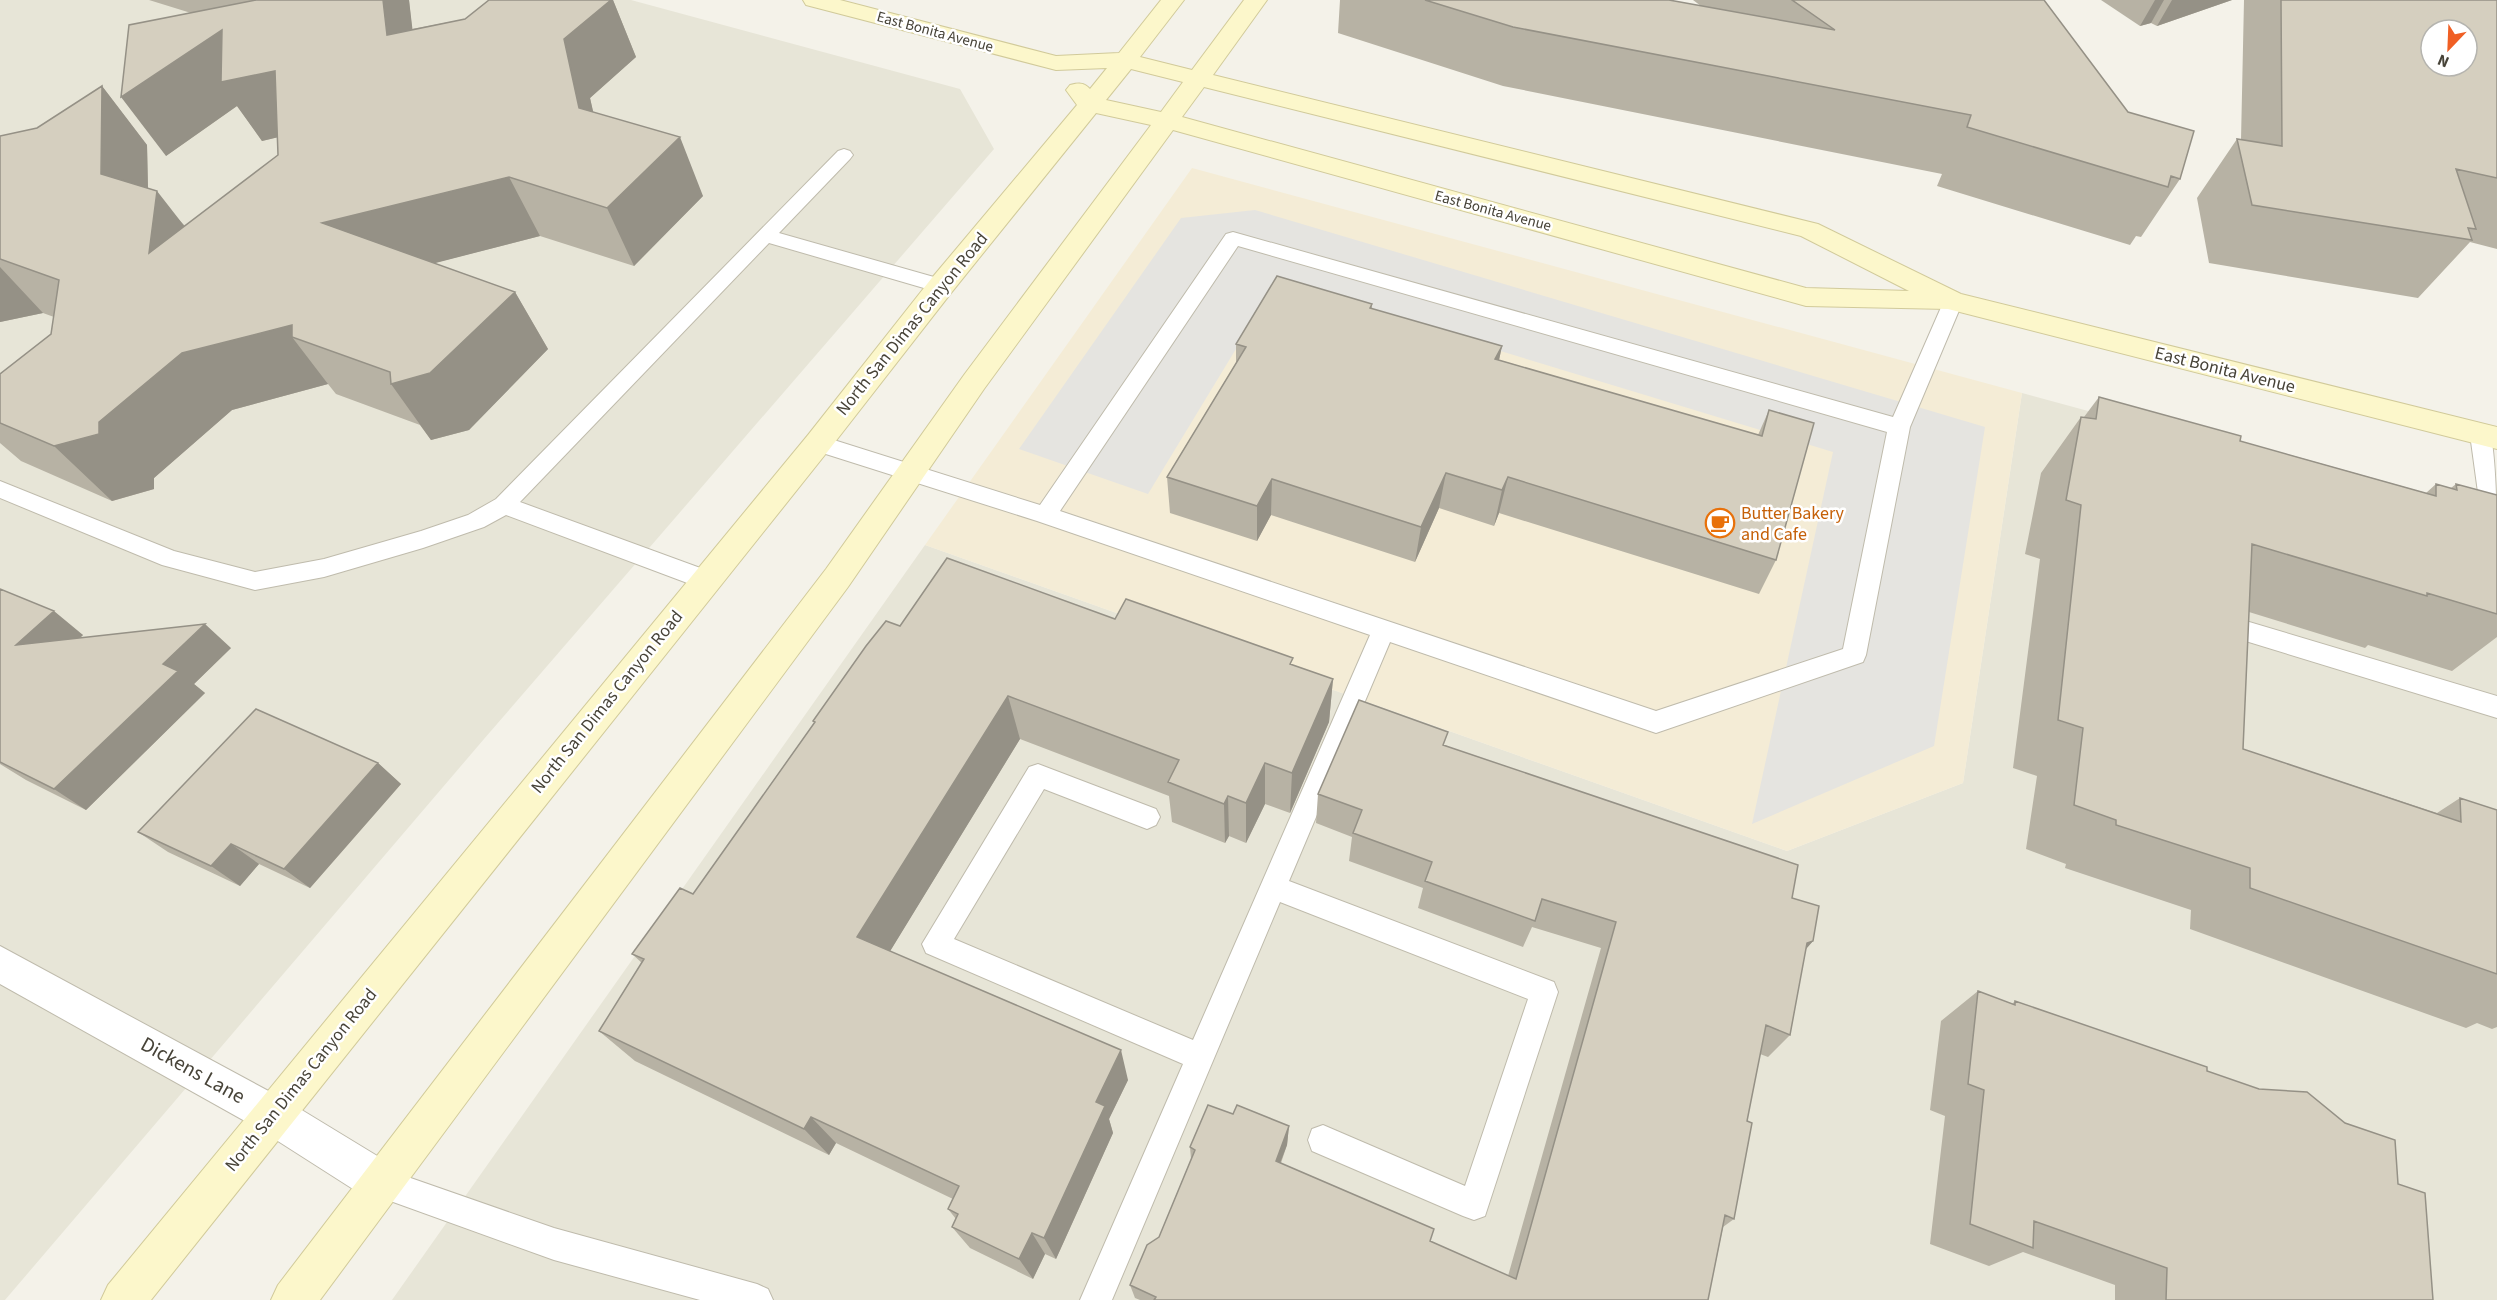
<svg xmlns="http://www.w3.org/2000/svg" width="2497" height="1300" font-family="'Source Sans 3',sans-serif">
<rect width="100%" height="100%" fill="#f4f2e9"/>
<path fill="#e7e5d7" d="M0 0H631L960 89 994 149 484 739 5 1300H0Z
M2022 393 2497 522V1300H392L925 545 1787 851 1963 783Z"/>
<path fill="#f4ecd6" d="M1192 168 2022 393 1963 783 1787 851 925 545Z"/>
<path fill="#e5e4e0" d="M1255 210 1985 427 1934 746 1752 824 1833 452 1276 283 1148 494 1019 449 1181 218Z"/>
<g fill="none" stroke-linecap="round" stroke-linejoin="round">
<g stroke="#bfbbac" stroke-width="2">
<path id="lane" d="M844 149 850 151 853 155 850 159 779 233 948 281 951 286 948 291 941 293 769 243 520 502 714 573 718 580 714 587 706 589 698 587 506 515 484 527 423 548 324 577 255 590 162 565 0 498V481L174 551 255 572 324 559 421 531 468 515 496 499 838 151Z
M1233 232 1893 417 1946 296 1953 294 1960 296 1963 301 1910 427 1866 655 1863 662 1656 733 1390 642 1289 881 1554 982 1558 992 1485 1216 1474 1220 1463 1216 1312 1151 1308 1140 1312 1129 1323 1125 1465 1186 1528 999 1280 902 1112 1300H1080L1183 1064 926 953 922 944 1029 767 1038 764 1156 809 1160 817 1156 825 1147 829 1044 789 954 939 1193 1040 1370 635 1037 521 810 449 807 443 810 437 818 435 1040 505 1226 234ZM1238 246 1887 432 1843 649 1656 711 1060 511Z
M2481 426 2489 428C2497 455 2497 528 2497 560L2489 557 2486 551 2470 434 2473 428Z
M2229 616 2497 696V718L2239 639 2236 644 2228 647 2220 644C2215 635 2216 628 2221 619Z
M382 1168 554 1228 757 1284 768 1289 773 1300H700L554 1260 371 1194 367 1183 371 1172Z"/>
</g>
<g stroke="#bfbbac" stroke-width="2">
<path id="street" d="M0 946 287 1101 397 1168 403 1183 397 1198 382 1204 367 1198 259 1129 0 984Z"/>
</g>
<g stroke="#d1ca9a" stroke-width="2">
<path id="secondary" d="M803 0H840L1056 56 1119 53 1161 0H1184L1140 57 1192 70 1244 0H1267L1213 75 1818 224 1961 294 2497 427V449L1948 309 1806 306 1173 130 984 389 848 587 320 1300H271L278 1285 826 569 964 375 1151 125 1096 113 951 293 828 451 151 1300H101L108 1285 808 435 931 279 1077 105 1066 90 1070 85C1078 83 1084 82 1090 89L1107 68 1056 70 806 5ZM1131 69 1183 82 1161 112 1106 100ZM1204 87 1801 236 1909 291 1806 288 1182 117Z"/>
</g>
<use href="#lane" fill="#fff" fill-rule="evenodd"/>
<use href="#street" fill="#fff" fill-rule="evenodd"/>
<use href="#secondary" fill="#fcf7cb" fill-rule="evenodd"/>
</g>
<path fill="#b7b2a4" d="M149 0H409L412 29 465 19 489 0H613L636 57 590 98 593 112 703 196 634 266 540 236 434 263 515 292 548 349 469 430 431 440 420 425 336 394 328 384 232 410 154 478V489L112 501 21 461 0 443V374L51 334 54 317 43 313 0 322V136L37 128 102 86 147 145 148 188 185 226 278 155V137L262 141 237 106 166 156 191 13Z
M1340 0H1669L1701 6 1693 0H2044L2128 112 2180 179 2141 237 2136 236 2130 245 1937 186 1942 174 1503 86 1338 33Z
M2101 0H2232L2157 26 2151 23 2140 26Z
M2244 0H2497V249L2470 242 2418 298 2209 263 2197 198 2237 139 2241 140Z
M1372 304V309L1502 346 1499 360 1758 435 1769 410 1776 560 1759 594 1499 513 1494 526 1439 508 1415 562 1271 515 1257 541 1170 513 1167 477 1236 363V344Z
M2099 397 2240 441 2426 493 2436 484 2451 488 2456 484 2497 495V637L2452 671 2368 645 2365 648 2249 612 2243 749 2437 813 2460 798 2497 810V1027L2492 1029 2477 1023 2466 1028 2190 929 2191 910 2065 868 2066 864 2026 849 2037 776 2013 768 2040 559 2025 554 2041 473 2081 417H2084Z
M0 589 83 635 80 638 231 648 194 684 205 693 86 810 26 780 0 764Z
M1115 619 1293 665 1333 679 1329 722 1290 813 1265 804 1246 843 1229 836 1225 843 1172 822 1169 796 1020 739 890 951 1128 1080 1109 1119 1113 1133 1056 1259 1045 1254 1033 1279 970 1248 952 1227 956 1219 948 1209 953 1199 836 1143 829 1155 635 1061 599 1031 642 963 632 954 693 894 814 723 813 721 900 626Z
M1445 745 1792 898 1813 941 1806 949 1790 1035 1768 1057 1760 1054 1747 1121 1734 1219 1723 1227 1708 1300H1140L1135 1298 1130 1285 1159 1237 1191 1159 1190 1147 1233 1114 1289 1126 1287 1145 1281 1163 1430 1241 1508 1276 1601 948 1532 927 1523 947 1418 908 1423 888 1349 861 1352 837 1316 823 1318 794Z
M378 763 401 784 310 888 259 864 240 886 168 852 138 832Z
M1978 991 2012 1004 2015 1001 2207 1071 2398 1184 2433 1300H2115V1285L2023 1252 1989 1266 1930 1244 1945 1116 1930 1110 1941 1021Z"/>
<path fill="#959186" d="M383 0H409L420 93 387 35Z
M611 0H613L636 57 590 98 606 167 579 108 564 39Z
M2155 0H2164L2151 23 2140 26Z
M2172 0H2232L2157 26Z
M222 30 275 71 313 129 262 141 237 106 166 156 121 97Z
M102 86 147 145 149 232 101 174Z
M680 137 703 196 634 266 607 208Z
M509 177 540 236 362 282 322 223Z
M157 191 203 250 149 253Z
M0 267 43 313 0 322Z
M515 292 548 349 469 430 431 440 391 384Z
M292 325V337L328 384 232 410 154 478V489L112 501 54 446 99 422 182 353Z
M1502 346 1494 383 1495 359Z
M1446 473 1439 508 1415 562 1421 527Z
M1508 477 1499 513 1494 526 1502 490Z
M1272 479 1271 515 1257 541V506Z
M54 611 83 635 47 668 16 645Z
M205 624 231 648 194 684 205 693 86 810 54 789 163 664Z
M1333 679 1329 722 1290 813 1292 773Z
M1008 696 1020 739 878 971 857 937Z
M378 763 401 784 310 888 284 869Z
M1265 763V804L1246 843V803Z
M1228 796 1229 836 1225 843 1224 804Z
M231 844 259 864 240 886 211 866Z
M1813 941 1790 967 1807 943Z
M1121 1050 1128 1080 1109 1119 1113 1133 1056 1259 1044 1238 1096 1102Z
M811 1117 836 1143 829 1155 804 1129Z
M1289 1126 1287 1145 1274 1179 1276 1161Z
M1032 1233 1045 1254 1033 1279 1019 1259Z"/>
<path fill="#d5cfbf" stroke="#959186" stroke-width="1.5" fill-rule="evenodd" d="M256 0H383L387 35 465 19 489 0H611L564 39 579 108 680 137 607 208 509 177 322 223 515 292 430 373 391 384 390 372 292 337V325L182 353 99 422V434L54 446 0 423V374L51 334 59 280 0 259V136L37 128 102 86 101 174 157 191 149 253 278 155 275 71 221 82 222 30 121 97 129 25Z
M1425 0H1669L1835 30 1792 0H2044L2128 112 2194 131 2180 179 2171 176 2168 187 1967 127 1971 115 1513 27Z
M2281 0H2497V178L2456 169 2476 229 2468 228 2472 240 2252 205 2237 139 2282 146ZM2431 30H2467V66H2431Z
M1277 276 1372 304 1370 308 1502 346 1495 359 1762 436 1769 410 1814 423 1776 560 1508 477 1502 490 1446 473 1421 527 1272 479 1257 506 1167 477 1246 347 1236 344Z
M2099 397 2241 436 2240 441 2436 496V484L2457 490 2456 484 2497 495V614L2427 593V596L2252 544 2243 749 2461 822 2460 798 2497 810V974L2250 888V868L2116 825V820L2074 805 2083 728 2058 720 2081 505 2066 500 2081 417 2096 419Z
M947 558 1115 619 1126 599 1293 658 1290 664 1333 679 1292 773 1265 763 1246 803 1228 796 1224 804 1168 782 1179 760 1008 696 857 937 1121 1050 1096 1102 1105 1106 1044 1238 1032 1233 1019 1259 952 1227 958 1214 948 1209 959 1186 811 1117 804 1129 599 1031 644 959 632 954 680 888 693 894 815 722 813 721 866 646 886 621 900 626Z
M0 589 54 611 16 645 205 624 163 664 178 671 54 789 0 762Z
M1359 700 1448 732 1443 745 1798 865 1792 898 1819 906 1813 941 1807 943 1790 1035 1766 1025 1747 1121 1752 1123 1734 1219 1725 1215 1708 1300H1154L1156 1297 1130 1285 1147 1245 1159 1237 1195 1150 1190 1147 1208 1105 1233 1114 1237 1105 1289 1126 1276 1161 1434 1229 1430 1241 1516 1279 1616 922 1542 899 1535 921 1425 881 1432 862 1353 833 1362 810 1318 794Z
M256 709 378 763 284 869 231 844 211 866 138 832Z
M1978 991 2015 1005V1001L2207 1067V1071L2259 1089 2307 1092 2345 1123 2395 1140 2398 1184 2425 1193 2433 1300H2166L2167 1268 2034 1221 2033 1248 1970 1224 1984 1090 1968 1084Z"/>
<defs>
<g id="cafe-ring" transform="scale(1.5)"><circle r="9.5" fill="#fff" stroke="#e8710a" stroke-width="1.5"/><path d="M-5.5-4.5H6V0H3Q3 3.5 0 3.5H-2.5Q-5.5 3.5-5.5 0ZM3-3.2v2h1.7v-2ZM-6 4.5H4V6H-6Z" fill="#e8710a"/></g>
</defs>
<g fill-rule="evenodd">
<use href="#cafe-ring" x="1720" y="523"/>
</g>
<g text-anchor="middle" dominant-baseline="central" stroke-width="5" stroke-linejoin="round" paint-order="stroke">
<g font-size="15" fill="#474338" stroke="#fff">
<text transform="translate(935 32) rotate(15)">East Bonita Avenue</text>
<text transform="translate(1493 211) rotate(15)">East Bonita Avenue</text>
</g>
<g font-size="18" fill="#474338" stroke="#fff">
<text transform="translate(912 324) rotate(-51)">North San Dimas Canyon Road</text>
<text transform="translate(2225 370) rotate(14)">East Bonita Avenue</text>
<text transform="translate(607 702) rotate(-51)">North San Dimas Canyon Road</text>
<text transform="translate(301 1080) rotate(-51)">North San Dimas Canyon Road</text>
</g>
<g font-size="18" fill="#c56008" stroke="#fff" text-anchor="start">
<text x="1741" y="513">Butter Bakery<tspan x="1741" dy="21">and Cafe</tspan></text>
</g>
<g font-size="21" fill="#474338" stroke="#fff">
<text transform="translate(193 1070) rotate(29)">Dickens Lane</text>
</g>
</g>
<g transform="translate(2449 48) rotate(203)"><circle r="28" fill="#ffffff" stroke="#b5b4af" stroke-width="1.5"/>
<path d="M0-4.5L10 22L0 15L-10 22Z" fill="#f05f24"/>
<text y="-9" font-size="16" font-weight="bold" text-anchor="middle" fill="#474338">N</text>
</g>
</svg>
